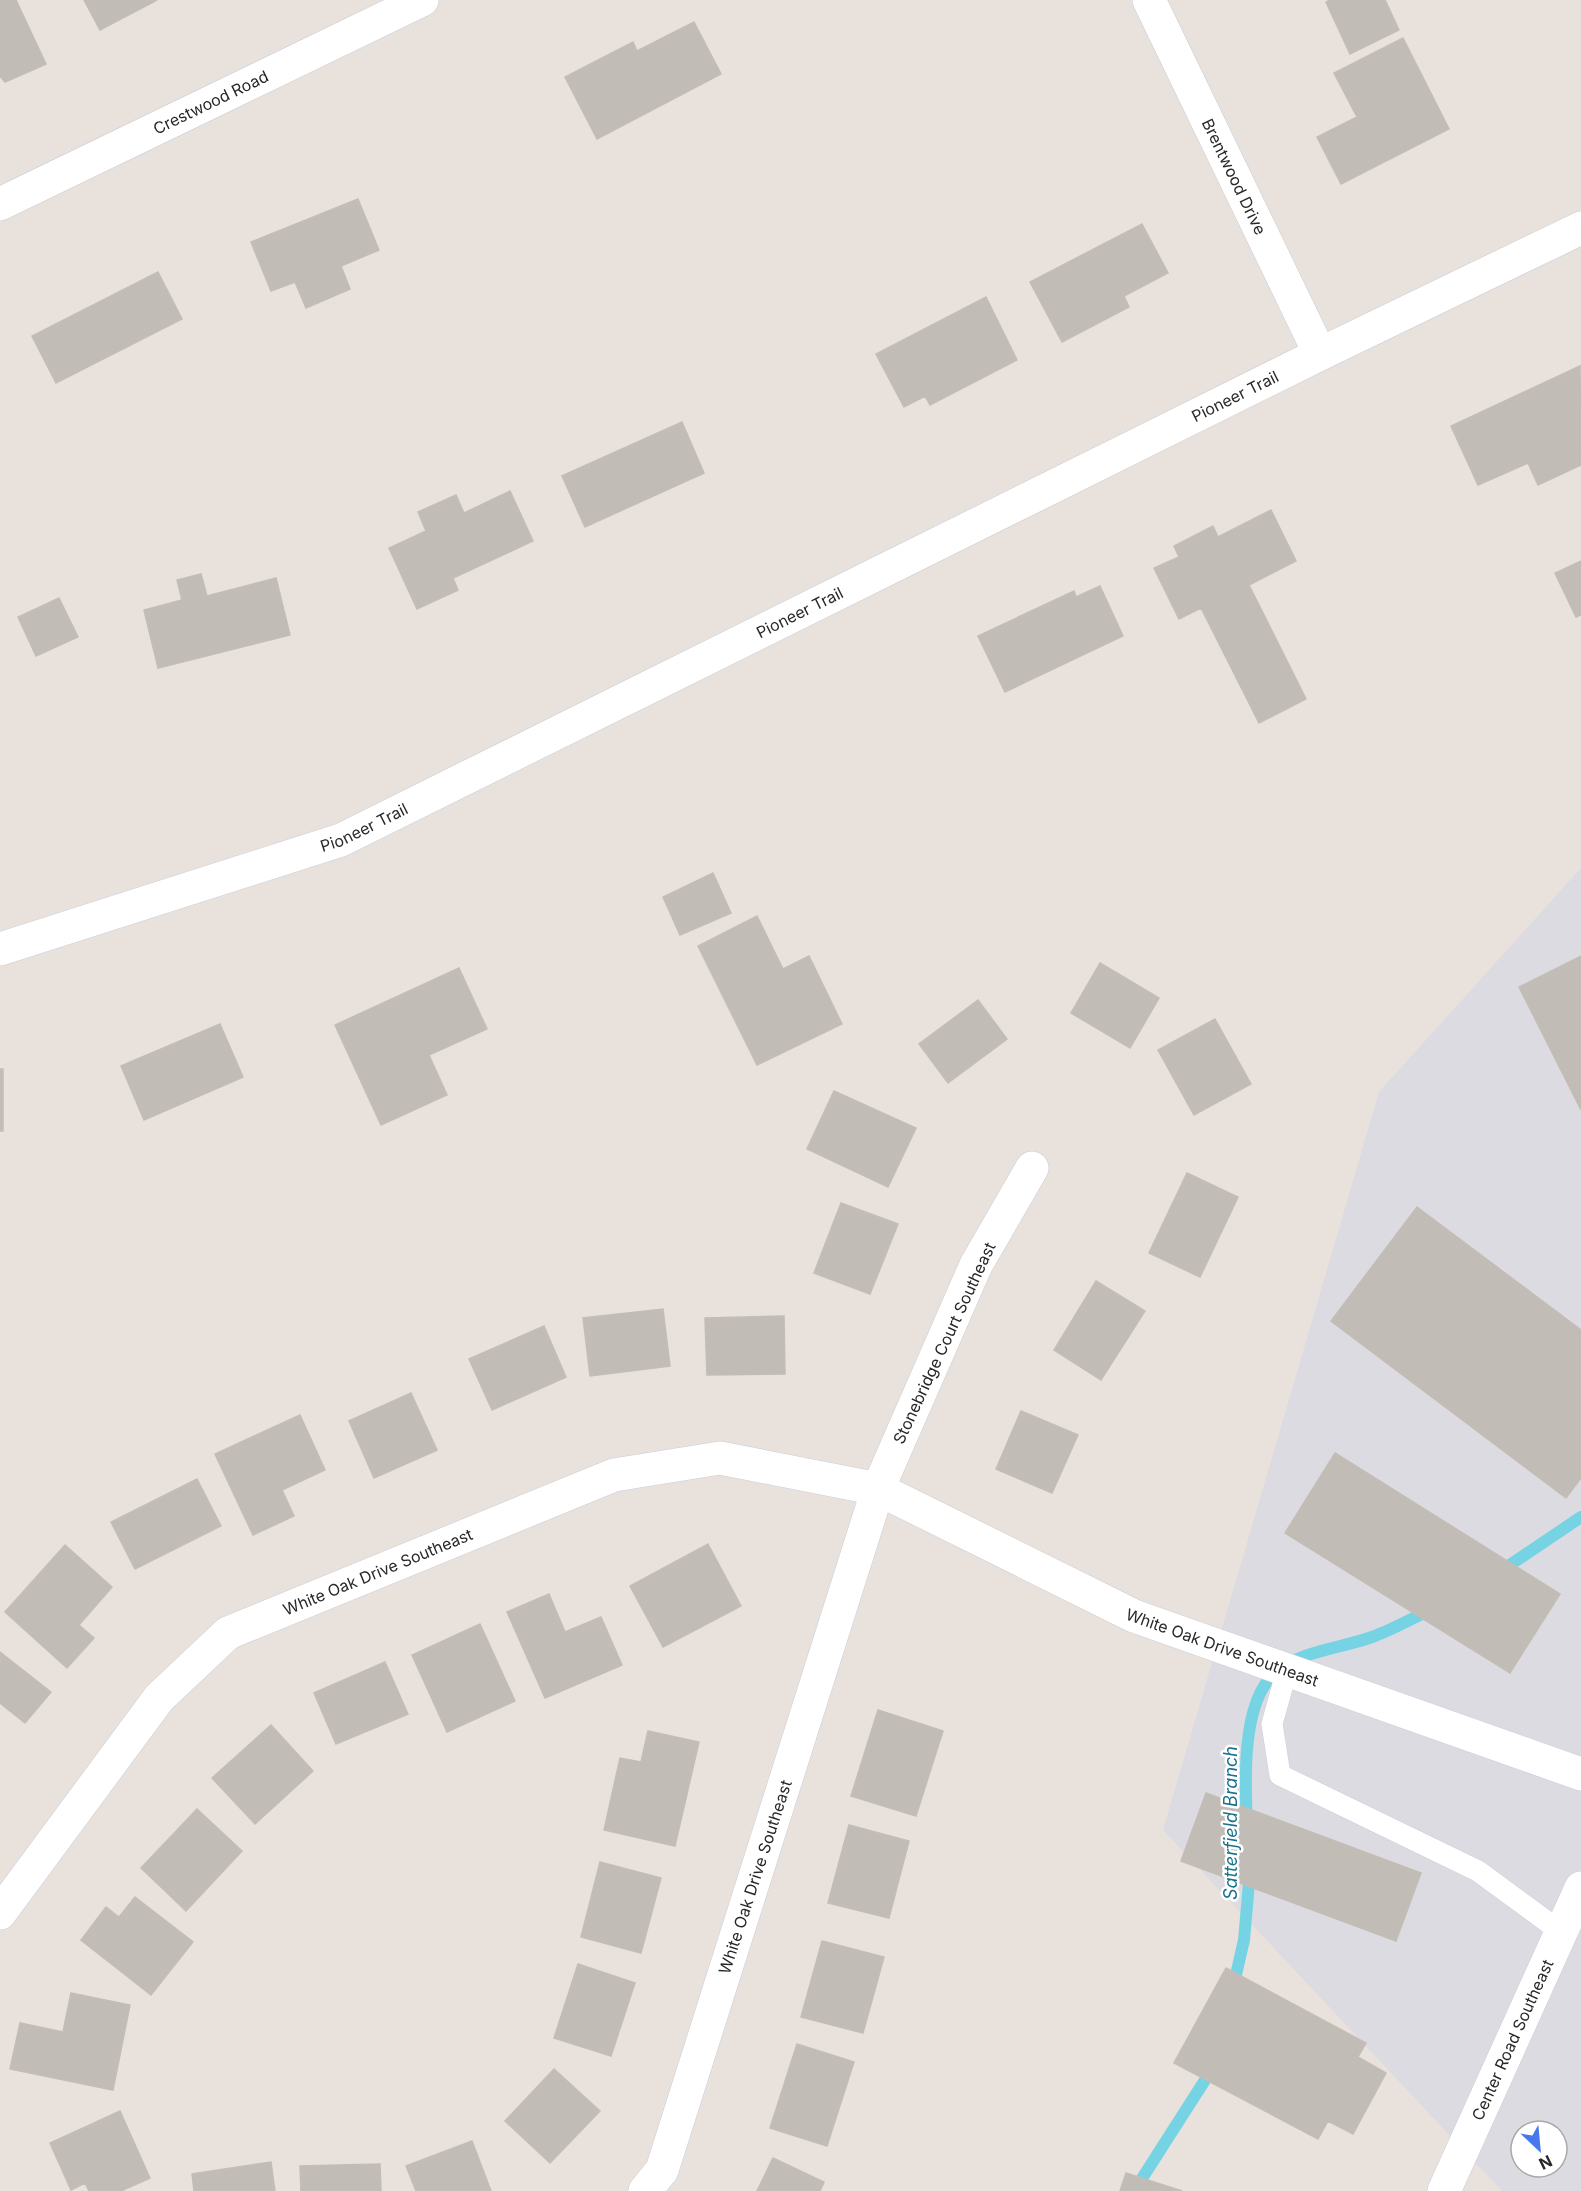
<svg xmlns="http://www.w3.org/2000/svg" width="1581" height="2191" font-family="Inter,sans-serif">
<rect width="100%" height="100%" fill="#e9e1db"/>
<path fill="#dcdbe2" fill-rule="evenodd" d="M1581 868V2191H1502L1163 1830 1379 1092ZM1521 2131H1557V2167H1521Z"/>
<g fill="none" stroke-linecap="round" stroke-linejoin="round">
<path stroke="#75d3e4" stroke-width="12" d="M1498 1573 1581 1517
M1247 1825C1245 1784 1241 1704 1274 1674 1301 1650 1339 1649 1372 1637 1392 1630 1411 1619 1430 1610
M1233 1988 1244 1940 1250 1872
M1134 2191 1214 2066"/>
</g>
<path fill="#c2bcb6" stroke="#c4bdb5" stroke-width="1.5" d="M0 0H16L46 64 5 82 0 76Z
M84 0H157L100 30Z
M1330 0H1385L1399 30 1350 54 1326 2Z
M694 22 721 74 597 139 565 77 633 42 637 51Z
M1403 38 1449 129 1341 184 1317 137 1357 117 1334 73Z
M358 199 379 250 341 266 350 289 306 308 295 282 271 291 251 242Z
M1142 224 1168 273 1124 296 1129 307 1062 342 1030 282Z
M158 272 182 319 56 383 32 336Z
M986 297 1017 360 930 405 925 396 904 407 876 354Z
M1580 366 1581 465 1538 485 1528 463 1478 485 1451 426Z
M682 422 704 473 585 527 562 476Z
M510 491 533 541 453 578 458 590 417 609 389 548 426 531 418 512 456 495 464 513Z
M1271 510 1296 561 1249 585 1306 699 1259 723 1201 608 1179 619 1154 568 1179 557 1174 546 1213 526 1218 537Z
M1581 561V615L1576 617 1555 573Z
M201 574 207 596 276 578 290 635 158 668 144 610 182 600 177 580Z
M1100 586 1123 636 1005 692 978 636 1074 591 1076 597Z
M59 598 78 637 36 656 18 617Z
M713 873 731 913 680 935 663 897Z
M757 916 783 969 809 956 842 1024 757 1065 698 946Z
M1581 956V1110L1519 987Z
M1100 963 1159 998 1130 1048 1071 1013Z
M459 968 487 1029 429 1055 447 1095 381 1125 335 1025Z
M978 1000 1007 1039 948 1083 919 1044Z
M1215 1019 1251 1084 1194 1115 1158 1050Z
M220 1024 243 1077 144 1120 121 1066Z
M0 1069H3V1131H0Z
M834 1091 916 1128 888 1187 807 1149Z
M1187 1173 1238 1197 1200 1277 1149 1253Z
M841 1203 898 1224 870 1294 814 1273Z
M1417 1207 1581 1330V1478L1566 1498 1331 1321Z
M1096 1281 1145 1311 1101 1380 1054 1350Z
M663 1309 670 1366 590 1376 583 1318Z
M784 1316 785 1374 707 1375 705 1318Z
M544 1326 566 1377 492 1410 469 1359Z
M411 1393 437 1450 374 1478 349 1421Z
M1021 1411 1078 1435 1052 1493 996 1469Z
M300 1415 325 1470 282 1490 294 1516 253 1535 215 1454Z
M1335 1453 1560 1594 1510 1673 1285 1533Z
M197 1479 221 1526 135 1569 111 1522Z
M708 1544 741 1606 663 1647 630 1586Z
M65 1545 112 1587 79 1625 94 1638 67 1668 5 1612Z
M549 1594 565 1632 601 1617 622 1665 545 1698 507 1612Z
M480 1624 515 1701 447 1732 412 1655Z
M0 1652 51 1692 25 1723 0 1703Z
M385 1662 408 1714 336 1744 314 1693Z
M878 1710 943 1731 916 1816 851 1796Z
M271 1725 313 1771 255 1824 212 1778Z
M648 1731 699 1742 675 1846 604 1830 620 1758 641 1762Z
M1206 1793 1421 1873 1396 1941 1181 1861Z
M197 1809 242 1851 186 1911 141 1868Z
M849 1825 909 1841 889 1918 828 1903Z
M600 1862 661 1878 641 1953 581 1937Z
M135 1897 193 1942 151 1995 81 1940 106 1907 119 1917Z
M822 1941 884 1957 863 2033 801 2017Z
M578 1964 635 1983 611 2056 554 2038Z
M1226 1968 1366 2043 1358 2057 1386 2073 1353 2134 1328 2121 1318 2139 1174 2063Z
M71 1993 130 2005 113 2090 10 2069 20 2023 63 2032Z
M797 2044 854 2062 827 2146 770 2128Z
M554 2069 600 2111 550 2163 505 2121Z
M120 2111 150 2178 121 2191H89L85 2183 71 2190 50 2143Z
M472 2141 491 2191H416L406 2166Z
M773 2158 824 2182 820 2191H757Z
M271 2162 275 2191H194L192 2174Z
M380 2164 381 2191H301L300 2166Z
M1126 2173 1182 2191H1120Z"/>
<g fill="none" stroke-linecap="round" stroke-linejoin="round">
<g stroke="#c9ced9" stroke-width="22">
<path id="service" d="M1287 1670 1272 1724 1280 1775 1478 1871 1561 1932"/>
</g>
<g stroke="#c9ced9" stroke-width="34">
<g id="minor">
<path id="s1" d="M1149 0 1320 354"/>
<path id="s2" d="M0 204 422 0"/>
<path id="s3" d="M0 949 341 840 1320 354 1581 228"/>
<path id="s4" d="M1032 1168 976 1265 878 1489 1134 1616 1581 1774"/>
<path id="s5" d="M0 1913 159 1698 228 1633 614 1475 720 1458 878 1489 662 2170 645 2191"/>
</g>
</g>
<g stroke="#c9ced9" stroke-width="34">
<g id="tertiary">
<path id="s6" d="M1444 2191 1581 1888"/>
</g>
</g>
<use href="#service" stroke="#fff" stroke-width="21"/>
<use href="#minor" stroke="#fff" stroke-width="33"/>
<use href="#tertiary" stroke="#fff" stroke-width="33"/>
</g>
<g text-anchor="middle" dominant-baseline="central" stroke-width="5" stroke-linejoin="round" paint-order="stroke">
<g font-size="16" fill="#282828" stroke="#fff">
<text stroke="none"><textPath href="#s2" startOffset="234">Crestwood Road</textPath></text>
<text stroke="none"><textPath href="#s1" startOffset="196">Brentwood Drive</textPath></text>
<text stroke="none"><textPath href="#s3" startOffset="1356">Pioneer Trail</textPath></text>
<text stroke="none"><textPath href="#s3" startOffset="870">Pioneer Trail</textPath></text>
<text stroke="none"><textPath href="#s3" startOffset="384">Pioneer Trail</textPath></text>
<text transform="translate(944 1343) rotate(-65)">Stonebridge Court Southeast</text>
<text stroke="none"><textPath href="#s5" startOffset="524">White Oak Drive Southeast</textPath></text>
<text stroke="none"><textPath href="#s4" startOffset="736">White Oak Drive Southeast</textPath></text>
<text transform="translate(755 1877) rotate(-72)">White Oak Drive Southeast</text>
<text stroke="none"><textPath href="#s6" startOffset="166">Center Road Southeast</textPath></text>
</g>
<g font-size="18" font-style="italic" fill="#17728c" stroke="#fff">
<text transform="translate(1230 1823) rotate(-90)">Satterfield Branch</text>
</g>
</g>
<g transform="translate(1539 2149) rotate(154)"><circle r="28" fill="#ffffff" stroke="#a9a9a9" stroke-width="1.5"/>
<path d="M0-4.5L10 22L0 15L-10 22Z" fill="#4678eb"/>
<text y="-9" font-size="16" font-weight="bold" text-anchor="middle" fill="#282828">N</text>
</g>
</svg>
